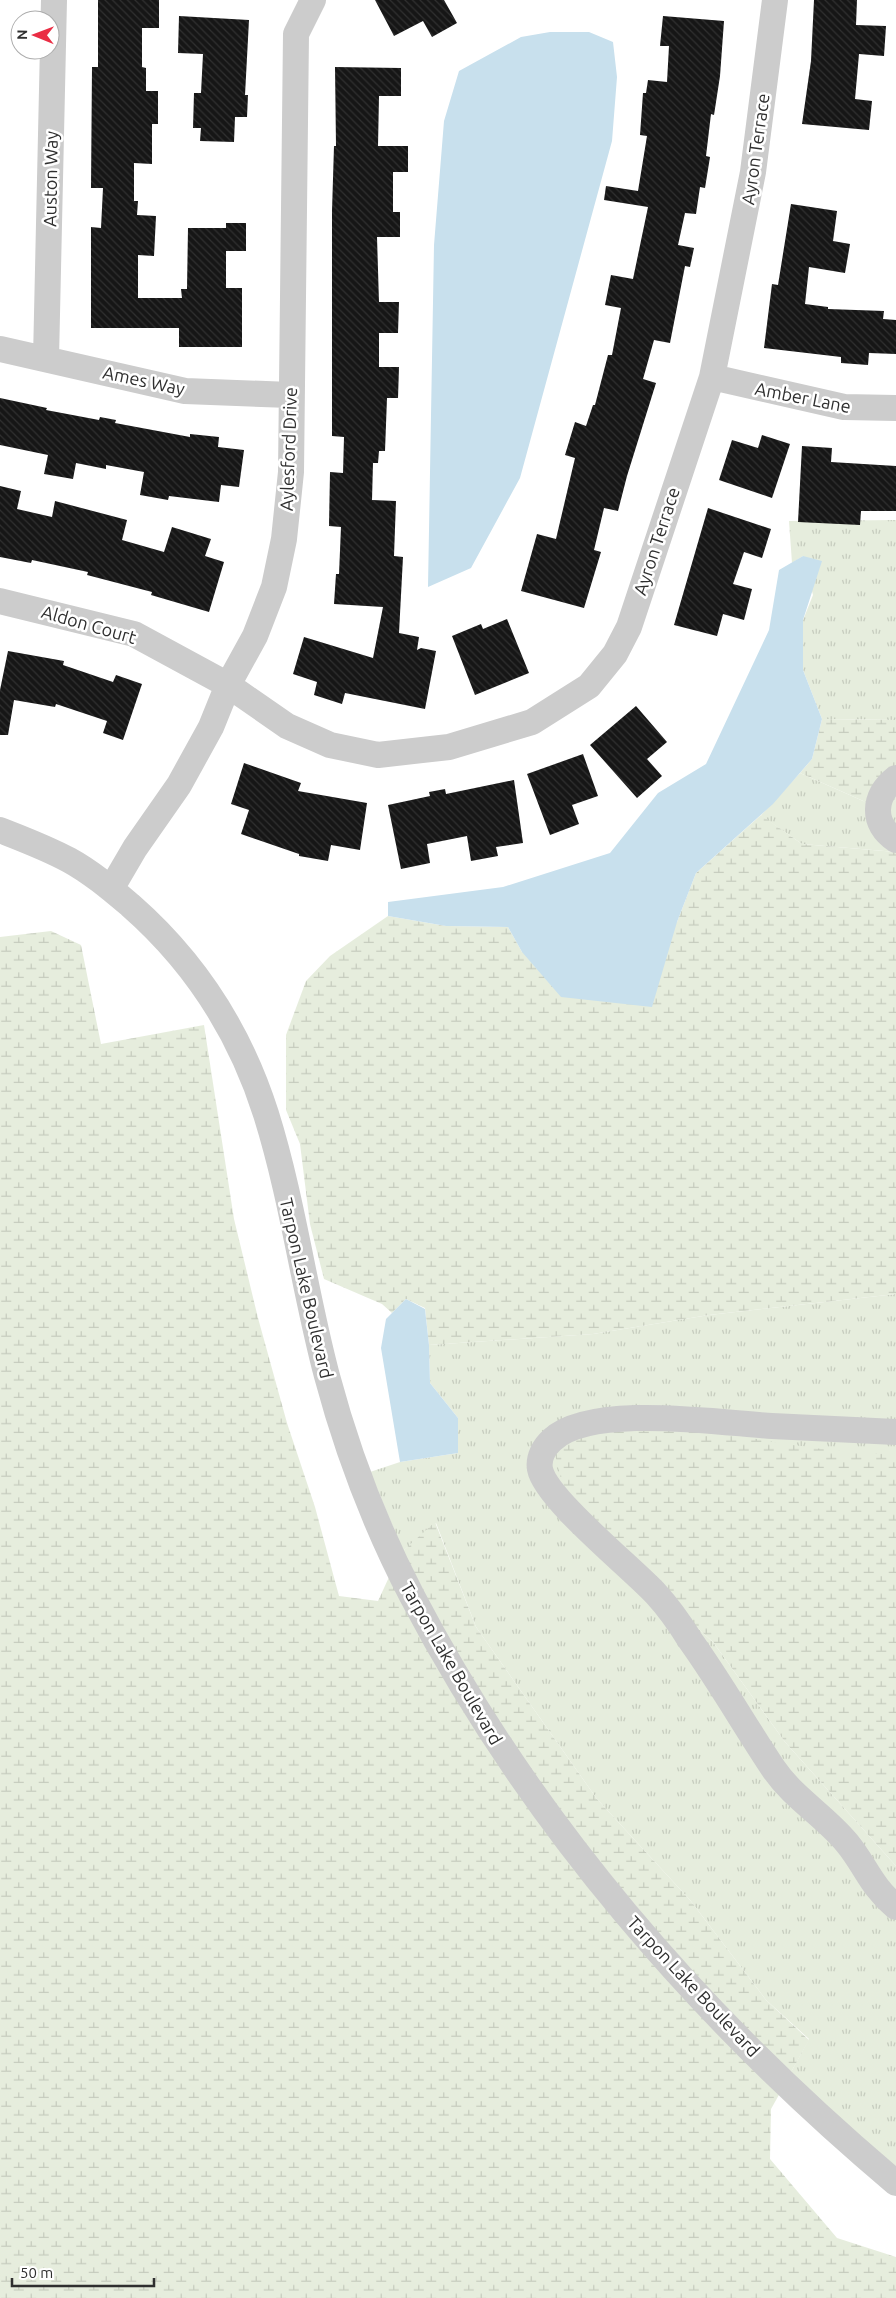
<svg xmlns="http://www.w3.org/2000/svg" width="896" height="2298" font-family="Ubuntu,sans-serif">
<defs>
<pattern id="grass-tufts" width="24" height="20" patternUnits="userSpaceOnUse" patternTransform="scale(1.25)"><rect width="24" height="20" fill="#e6eddd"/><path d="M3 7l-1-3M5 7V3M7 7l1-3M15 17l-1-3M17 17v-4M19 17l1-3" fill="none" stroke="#c6ccbe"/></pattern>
<pattern id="wetland-marsh" width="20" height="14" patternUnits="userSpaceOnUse" patternTransform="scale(1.25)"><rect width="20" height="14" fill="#e6eddd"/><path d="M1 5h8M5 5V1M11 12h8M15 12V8" fill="none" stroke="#c6ccbe"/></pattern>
<pattern id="building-back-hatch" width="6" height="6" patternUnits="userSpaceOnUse" patternTransform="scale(1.25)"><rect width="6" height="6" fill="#161616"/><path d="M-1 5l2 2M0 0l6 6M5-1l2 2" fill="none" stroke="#303030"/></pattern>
</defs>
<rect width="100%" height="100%" fill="#fff"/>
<path fill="url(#grass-tufts)" d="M896 520V720L822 719 803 670V620L813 595 803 556 792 563 789 521Z
M800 773 870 804 896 800V852L802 844 763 817 761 815Z
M896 1294V1454H858L810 1449 569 1513 713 1642 785 1742 896 1866V2169L790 2074 809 2039 766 2000 690 1900 597 1799 476 1627 436 1523 403 1551 370 1472 400 1462 458 1453V1418L430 1383 429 1345 593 1334 709 1315Z"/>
<path fill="url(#wetland-marsh)" d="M822 719 896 720V800L870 804 800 773 812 759Z
M761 815 802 844 896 852V1294L709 1315 593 1334 429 1345 425 1308 406 1299 392 1313 382 1304 324 1279 310 1224 300 1144 286 1110V1035L306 981 330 956 388 916 446 926 508 927 522 952 677 922 696 873Z
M51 931 81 945 101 1044 204 1025 234 1219 258 1318 287 1423 315 1507 339 1596 378 1601 390 1575 437 1666 780 2093 771 2109 770 2159 837 2238 896 2257V2298H0V937Z
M603 1424C643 1427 685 1428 725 1434 783 1443 838 1454 896 1454V1866L785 1742 713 1642 569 1513 550 1433Z
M435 1522 476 1627 597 1799 690 1900 766 2000 809 2040 790 2074 685 1966 554 1806 457 1657 403 1551Z"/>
<path fill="#c8e0ed" d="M550 32H589L613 42 617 77 612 141 520 478 471 568 428 587 434 245 444 121 459 71 521 37Z
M803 556 822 561 803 620V670L822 719 812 759 773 804 696 873 677 922 652 1007 561 997 522 952 508 927 446 926 388 916V902L503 887 610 853 658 793 706 764 769 630 779 570Z
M406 1299 425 1309 429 1345 430 1383 458 1418V1453L400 1462 381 1348 386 1319Z"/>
<path fill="url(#building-back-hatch)" d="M98 0H159V28H142V67L146 68V91H158V124H152V164L134 163V201H138L137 215 156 216 154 256 138 255V298H182L181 289H187L188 228H226V223H246V251H226V288H242V347H179V328H91V227L101 228 103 188H91L92 67H98Z
M375 0H444L457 23 432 37 423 21 394 36Z
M814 0H857L856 25 886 26 884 56 859 54 855 99 872 101 869 130 802 124 811 61Z
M179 16 249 20 245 95H248L247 117H235L234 142 200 141 201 128H193L194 93H201L203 54 178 53Z
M663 16 724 21 720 76 714 115 711 114 706 156 710 157 705 188 700 187 696 214 685 213 678 245 694 248 690 267 685 266 670 343 654 340 643 379 656 383 627 476 618 511 604 508 594 550 601 552 584 608 521 591 537 534 556 539 575 458 565 455 575 422 586 426 593 405H595L608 355H612L621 308 605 305 611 275 633 279 648 207 604 200 606 186 638 191 647 136 640 135 643 93H646L648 80 667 82 669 46H660Z
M335 67 401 68V96H379L378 146H408V172H393V212H400V237H377L379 302H399L398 333H379V367H399L398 398H387L385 451H379L378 463H373L372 500 396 501 394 556 403 557 399 633 419 637 417 650 421 648 436 651 425 709 345 693 342 704 314 695 317 682 293 674 304 637 373 658 383 607 334 604 336 574H339L341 527 329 526 330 472 343 473 344 437 332 436V211L334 146H336Z
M791 204 837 211 833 241 850 244 845 273 809 267 805 304 828 307V309L884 311 883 319 896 320V354L869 353 868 365 841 363V357L764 348 772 284 778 285Z
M0 398 47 408 46 410 99 420 100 417 116 420 115 423 190 437V434L219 437 218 447 244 450 239 487 221 485 219 502 169 496 168 500 140 495 144 472 106 465V469L76 463 73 479 44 474 48 455 0 445Z
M762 435 790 444 772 498 719 480 732 440 758 448Z
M802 446 832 448 831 462 896 466V511H861L860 525 798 522Z
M0 486 21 491 17 509 52 517 55 501 127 520 122 540 164 552 172 527 211 539 205 556 224 562 209 612 151 595 152 592 87 575 88 572 32 560 31 563 0 557Z
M708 508 771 529 762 558 744 552 733 584 752 589 744 620 723 614 717 636 674 625Z
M507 619 529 673 475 695 452 636 481 624 483 629Z
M8 651 64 661 63 665 113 682 116 675 142 684 123 740 103 733 107 721 56 704 55 707 14 700 8 735H0V690Z
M636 706 667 742 647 759 662 776 637 798 590 745Z
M583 754 598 796 572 805 579 824 550 835 527 774Z
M244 763 301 783 298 791 367 803 360 850 331 845 328 861 299 856V854L241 834 249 810 231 804Z
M514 780 523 843 496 847 498 856 471 861 467 836 427 844 430 863 401 869 388 805 430 796 429 792 445 789 446 794Z"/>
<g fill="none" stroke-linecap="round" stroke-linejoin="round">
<path stroke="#ccc" stroke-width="26" d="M0 349 185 391 290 395
M46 359 54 0
M712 377 844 407 896 408
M0 601 134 634 228 685 287 726 330 745 378 755 449 747 532 722 589 686 615 654 629 627 712 377 753 172 775 0
M896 778C873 796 871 824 896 840
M0 830C23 839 47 848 69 860 91 872 111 889 130 905 194 961 240 1032 266 1114 293 1200 304 1290 327 1376 347 1451 376 1527 412 1596 530 1822 701 2019 896 2183
M111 889 135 848 179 785 211 727 228 685 255 636 274 587 284 539 291 472 296 34 313 0
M896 1432C855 1430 813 1428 772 1426 721 1423 591 1403 552 1440 544 1447 538 1458 540 1469 545 1498 632 1568 656 1594 669 1608 680 1624 690 1640 720 1682 745 1726 773 1768 793 1798 825 1816 847 1843 866 1866 870 1885 896 1907"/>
</g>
<g text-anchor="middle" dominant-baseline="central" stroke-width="5" stroke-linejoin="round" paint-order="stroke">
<g font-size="18" fill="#2f2f2f" stroke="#fff">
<text transform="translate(755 149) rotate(-82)">Ayron Terrace</text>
<text transform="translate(50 179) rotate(-89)">Auston Way</text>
<text transform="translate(144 380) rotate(12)">Ames Way</text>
<text transform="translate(803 397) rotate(11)">Amber Lane</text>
<text transform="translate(288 449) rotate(-88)">Aylesford Drive</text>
<text transform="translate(656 541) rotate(-72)">Ayron Terrace</text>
<text transform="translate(89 624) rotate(16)">Aldon Court</text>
<text transform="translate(307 1288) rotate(77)">Tarpon Lake Boulevard</text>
<text transform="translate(452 1663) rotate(60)">Tarpon Lake Boulevard</text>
<text transform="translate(694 1986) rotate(47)">Tarpon Lake Boulevard</text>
</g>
</g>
<g transform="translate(35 35) rotate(271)"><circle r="24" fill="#ffffff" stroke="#acacac"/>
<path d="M0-4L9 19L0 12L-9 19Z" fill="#ea2d44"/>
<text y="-8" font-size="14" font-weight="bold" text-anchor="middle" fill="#2f2f2f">N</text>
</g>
<path d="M12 2278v8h142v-8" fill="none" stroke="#2f2f2f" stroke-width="2.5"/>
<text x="20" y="2278" font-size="15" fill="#2f2f2f" stroke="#ffffff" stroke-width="4" paint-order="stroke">50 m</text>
</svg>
